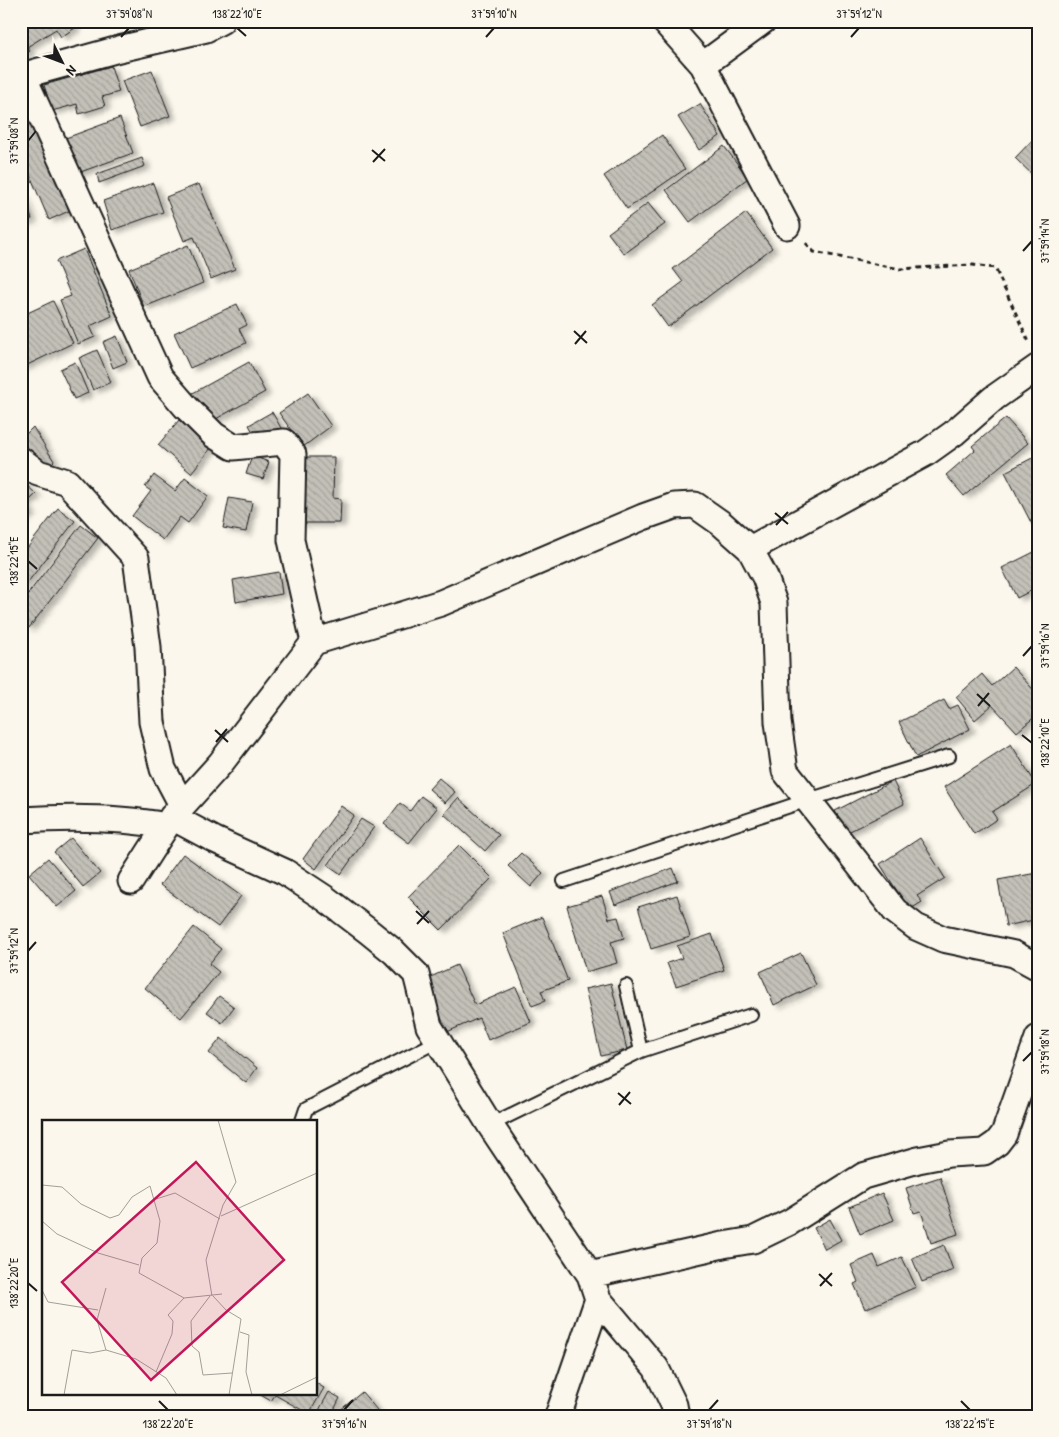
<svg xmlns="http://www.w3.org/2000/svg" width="1059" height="1437" font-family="'Patrick Hand',sans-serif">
<defs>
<pattern id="building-back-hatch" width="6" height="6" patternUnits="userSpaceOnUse" patternTransform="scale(1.25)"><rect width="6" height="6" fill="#c3c0b8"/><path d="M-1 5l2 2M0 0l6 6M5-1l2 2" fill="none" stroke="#a7a49e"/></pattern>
<filter id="shadow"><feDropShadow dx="5.5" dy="3" stdDeviation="2.5" flood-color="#0004"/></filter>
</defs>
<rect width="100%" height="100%" fill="#fbf7ec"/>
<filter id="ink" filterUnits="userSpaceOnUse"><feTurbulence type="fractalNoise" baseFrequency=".02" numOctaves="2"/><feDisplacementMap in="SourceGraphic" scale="10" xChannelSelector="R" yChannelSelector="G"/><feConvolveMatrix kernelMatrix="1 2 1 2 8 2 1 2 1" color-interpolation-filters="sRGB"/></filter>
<g filter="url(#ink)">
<path fill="url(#building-back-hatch)" stroke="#1c1c1c" filter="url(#shadow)" d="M21 21H71L75 28 61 37 56 29 27 47 30 51 21 57Z
M111 66 119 92 102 97 105 106 79 114 77 104 52 111 44 85Z
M152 70 170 116 140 127 122 81Z
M700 104 720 136 699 150 678 117Z
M28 109 71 210 49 220 21 154V111Z
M120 118 133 153 75 174 63 139Z
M1038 134V180L1015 158Z
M662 135 685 169 627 209 604 176Z
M724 146 748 178 690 222 666 190Z
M142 158 145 166 99 183 97 174Z
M153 183 163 212 112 230 103 201Z
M199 184 235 269 211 279 194 237 184 241 166 197Z
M21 192 32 219 21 223Z
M648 203 665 224 624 254 608 233Z
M746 213 772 248 668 327 652 305 683 282 673 269Z
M188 245 203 283 144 307 129 269Z
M84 249 112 316 90 326 95 337 78 344 60 300 71 296 56 261Z
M53 301 73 343 21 368V316Z
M237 304 247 325 239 329 246 343 190 368 174 333Z
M117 336 127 362 113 368 103 342Z
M97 350 111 382 93 390 79 358Z
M75 362 88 393 74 399 60 369Z
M249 362 265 392 214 420 208 410 202 414 191 394Z
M308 393 331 426 303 447 279 413Z
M272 412 281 428 258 441 249 425Z
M1006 418 1028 443 964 496 946 475 975 450 972 446Z
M179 420 211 448 191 473 158 445Z
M33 427 54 461 45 470 21 446V439Z
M1038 455V536L1005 472Z
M252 456 269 462 263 479 246 474Z
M300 457H334L333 498 341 499 340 523H299Z
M154 475 175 491 185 478 208 496 188 523 180 517 163 540 132 516 151 491 145 487Z
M21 480 36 494 25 505 31 511 21 521Z
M229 498 252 502 246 532 223 528Z
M58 508 75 521 21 591V556Z
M81 525 98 538 29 628 21 621V603Z
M1038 550V587L1017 598 1002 568Z
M279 572 282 594 236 602 233 580Z
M1013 667 1038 695V714L1017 732 992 705 975 720 956 697 982 674 992 686Z
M944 700 949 709 958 705 970 729 916 757 899 722Z
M1011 744 1036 784 992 812 997 819 974 834 944 787Z
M439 778 455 792 445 803 429 789Z
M893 781 904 804 846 833 835 811Z
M421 796 437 808 409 843 384 824 400 803 410 811Z
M458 798 499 835 485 851 444 814Z
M341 806 354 815 316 869 303 859Z
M361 819 374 827 341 874 328 865Z
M71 838 100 873 83 887 54 852Z
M920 838 945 878 917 896 922 902 909 910 880 864Z
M459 845 492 878 441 930 408 897Z
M521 853 543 873 531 887 508 866Z
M183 854 241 896 218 927 160 885Z
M48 858 76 891 57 907 29 874Z
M673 868 678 881 615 905 610 892Z
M1037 873 1038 919 1006 926 998 880Z
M677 895 690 937 651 949 638 907Z
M602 896 609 919 618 917 624 938 611 942 617 963 586 972 567 906Z
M542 917 568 981 541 991 545 1001 532 1006 503 933Z
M194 927 221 949 209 964 219 972 181 1018 145 988Z
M712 934 724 970 676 986 667 963 682 958 677 946Z
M801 953 816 985 774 1005 760 972Z
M457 965 475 1005 516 987 531 1022 488 1040 479 1018 447 1032 424 980Z
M611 983 627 1050 601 1056 585 989Z
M219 996 234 1007 222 1023 207 1012Z
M221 1038 257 1068 246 1083 209 1053Z
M940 1177 958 1234 931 1243 921 1211 914 1213 906 1188Z
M882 1193 894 1220 860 1234 849 1207Z
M830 1219 841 1240 825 1249 814 1228Z
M944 1245 953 1270 922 1282 912 1258Z
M874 1255 879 1267 902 1257 916 1287 865 1309 854 1284 858 1282 851 1265Z
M316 1383 324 1388 309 1414 275 1395 271 1401 257 1393H316Z
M329 1392 340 1398 331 1416H325L318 1412Z
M362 1392 382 1416H342L339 1411Z"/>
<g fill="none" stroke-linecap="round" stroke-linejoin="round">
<g stroke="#1c1c1c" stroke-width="16">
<path id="lane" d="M564 881 808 800 949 756
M626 986 641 1051
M302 1121 306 1109 438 1041
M490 1125 641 1051 751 1015"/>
</g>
<g stroke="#1c1c1c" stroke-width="29">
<path id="street" d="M664 21 703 65 787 226
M703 65 763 21
M21 76 119 49 206 29 221 21
M23 76 160 377 186 407 214 435 233 447 284 442 293 454 291 540 314 642
M21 460 38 473 67 482 136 558 148 647 152 722 163 769 182 805
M750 549 926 453 954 433 994 398 1038 367
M172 817 215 840 285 872 326 899 368 931 394 952 416 974 429 1026 490 1125 590 1275 598 1299 656 1368 674 1405 676 1416
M21 820C70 817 118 817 166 826
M131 881 172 817 220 764 314 642 441 603 643 517 674 506 695 505 722 524 750 549 765 577 774 603 778 722 785 771 895 911 916 927 943 939 1014 954 1038 967
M590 1275 723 1245 753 1240 790 1222 863 1176 918 1160 949 1154 984 1152 997 1143 1004 1134 1038 1038
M558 1416 598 1299"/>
</g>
<path stroke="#1c1c1c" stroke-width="3" stroke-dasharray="5 4" stroke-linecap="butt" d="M806 243 814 252 900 269 973 265 995 268 1029 342"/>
<use href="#lane" stroke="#fbf7ec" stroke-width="12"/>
<use href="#street" stroke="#fbf7ec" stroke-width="25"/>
</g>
</g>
<path fill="none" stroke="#1c1c1c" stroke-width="2" d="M237 28 246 36M121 37 129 28M486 37 494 28M851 37 859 28M28 141 36 131M372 150 385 161M373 162 385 149M1023 251 1032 241M574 331 587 343M575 344 586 331M775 513 788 524M776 525 788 512M28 561 37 569M1023 656 1032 646M977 694 990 706M978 706 989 693M215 730 228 742M1022 735 1032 743M216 742 227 729M416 911 429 923M417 924 429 911M28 951 36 942M1023 1061 1032 1052M618 1093 631 1104M619 1105 630 1092M819 1274 832 1286M28 1283 37 1291M820 1286 832 1273M159 1401 168 1410M961 1401 970 1410M344 1410 353 1400M709 1410 718 1400"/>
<g transform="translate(42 1120)">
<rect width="275" height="275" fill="#fbf7ec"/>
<path fill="none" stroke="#a29f99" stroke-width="1" d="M0 65 20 67 39 84 68 98 77 95 90 77 108 66 118 101 115 123 100 138 97 153 142 178 180 174M114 79 133 73 178 99M179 96 275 53M0 101 15 114 56 133 97 145M64 168 55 200 64 230M0 170 6 182 56 190M168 176 149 201 150 226 157 232 161 255 190 253M170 176 164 140 181 85 194 62 176 0M171 176 184 190 199 199 187 275M198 212 207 215 204 252 210 275M114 252 130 214 131 201 126 195 142 178M22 275 30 230 48 233 64 230 94 239 124 258 135 275M238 275 275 257"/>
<path fill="#c2185b" fill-opacity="0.15" stroke="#c2185b" stroke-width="2.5" d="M154 42 242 140 109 260 20 162Z"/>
<rect width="275" height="275" fill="none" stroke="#1c1c1c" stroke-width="2.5"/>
</g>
<rect width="1059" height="1437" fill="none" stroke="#fbf7ec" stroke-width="55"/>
<g transform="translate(62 62) rotate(132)" stroke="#fbf7ec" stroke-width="4" paint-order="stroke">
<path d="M0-4L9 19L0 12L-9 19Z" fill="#1c1c1c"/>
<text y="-8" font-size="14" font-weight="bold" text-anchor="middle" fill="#1c1c1c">N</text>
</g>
<rect x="28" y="28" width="1004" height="1382" fill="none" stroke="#1c1c1c" stroke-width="2"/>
<g font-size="12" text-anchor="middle" fill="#1c1c1c">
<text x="129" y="18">37°59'08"N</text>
<text x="237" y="18">138°22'10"E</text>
<text x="494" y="18">37°59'10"N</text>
<text x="859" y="18">37°59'12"N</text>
<text transform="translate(14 141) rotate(-90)" y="4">37°59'08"N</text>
<text transform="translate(1045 241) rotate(-90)" y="4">37°59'14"N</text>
<text transform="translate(14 561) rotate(-90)" y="4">138°22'15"E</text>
<text transform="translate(1045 646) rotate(-90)" y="4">37°59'16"N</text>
<text transform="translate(1045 743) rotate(-90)" y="4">138°22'10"E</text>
<text transform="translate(14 951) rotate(-90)" y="4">37°59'12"N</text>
<text transform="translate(1045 1052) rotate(-90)" y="4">37°59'18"N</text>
<text transform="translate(14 1283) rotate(-90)" y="4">138°22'20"E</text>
<text x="168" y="1428">138°22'20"E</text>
<text x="344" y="1428">37°59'16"N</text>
<text x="709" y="1428">37°59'18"N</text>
<text x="970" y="1428">138°22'15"E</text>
</g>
</svg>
